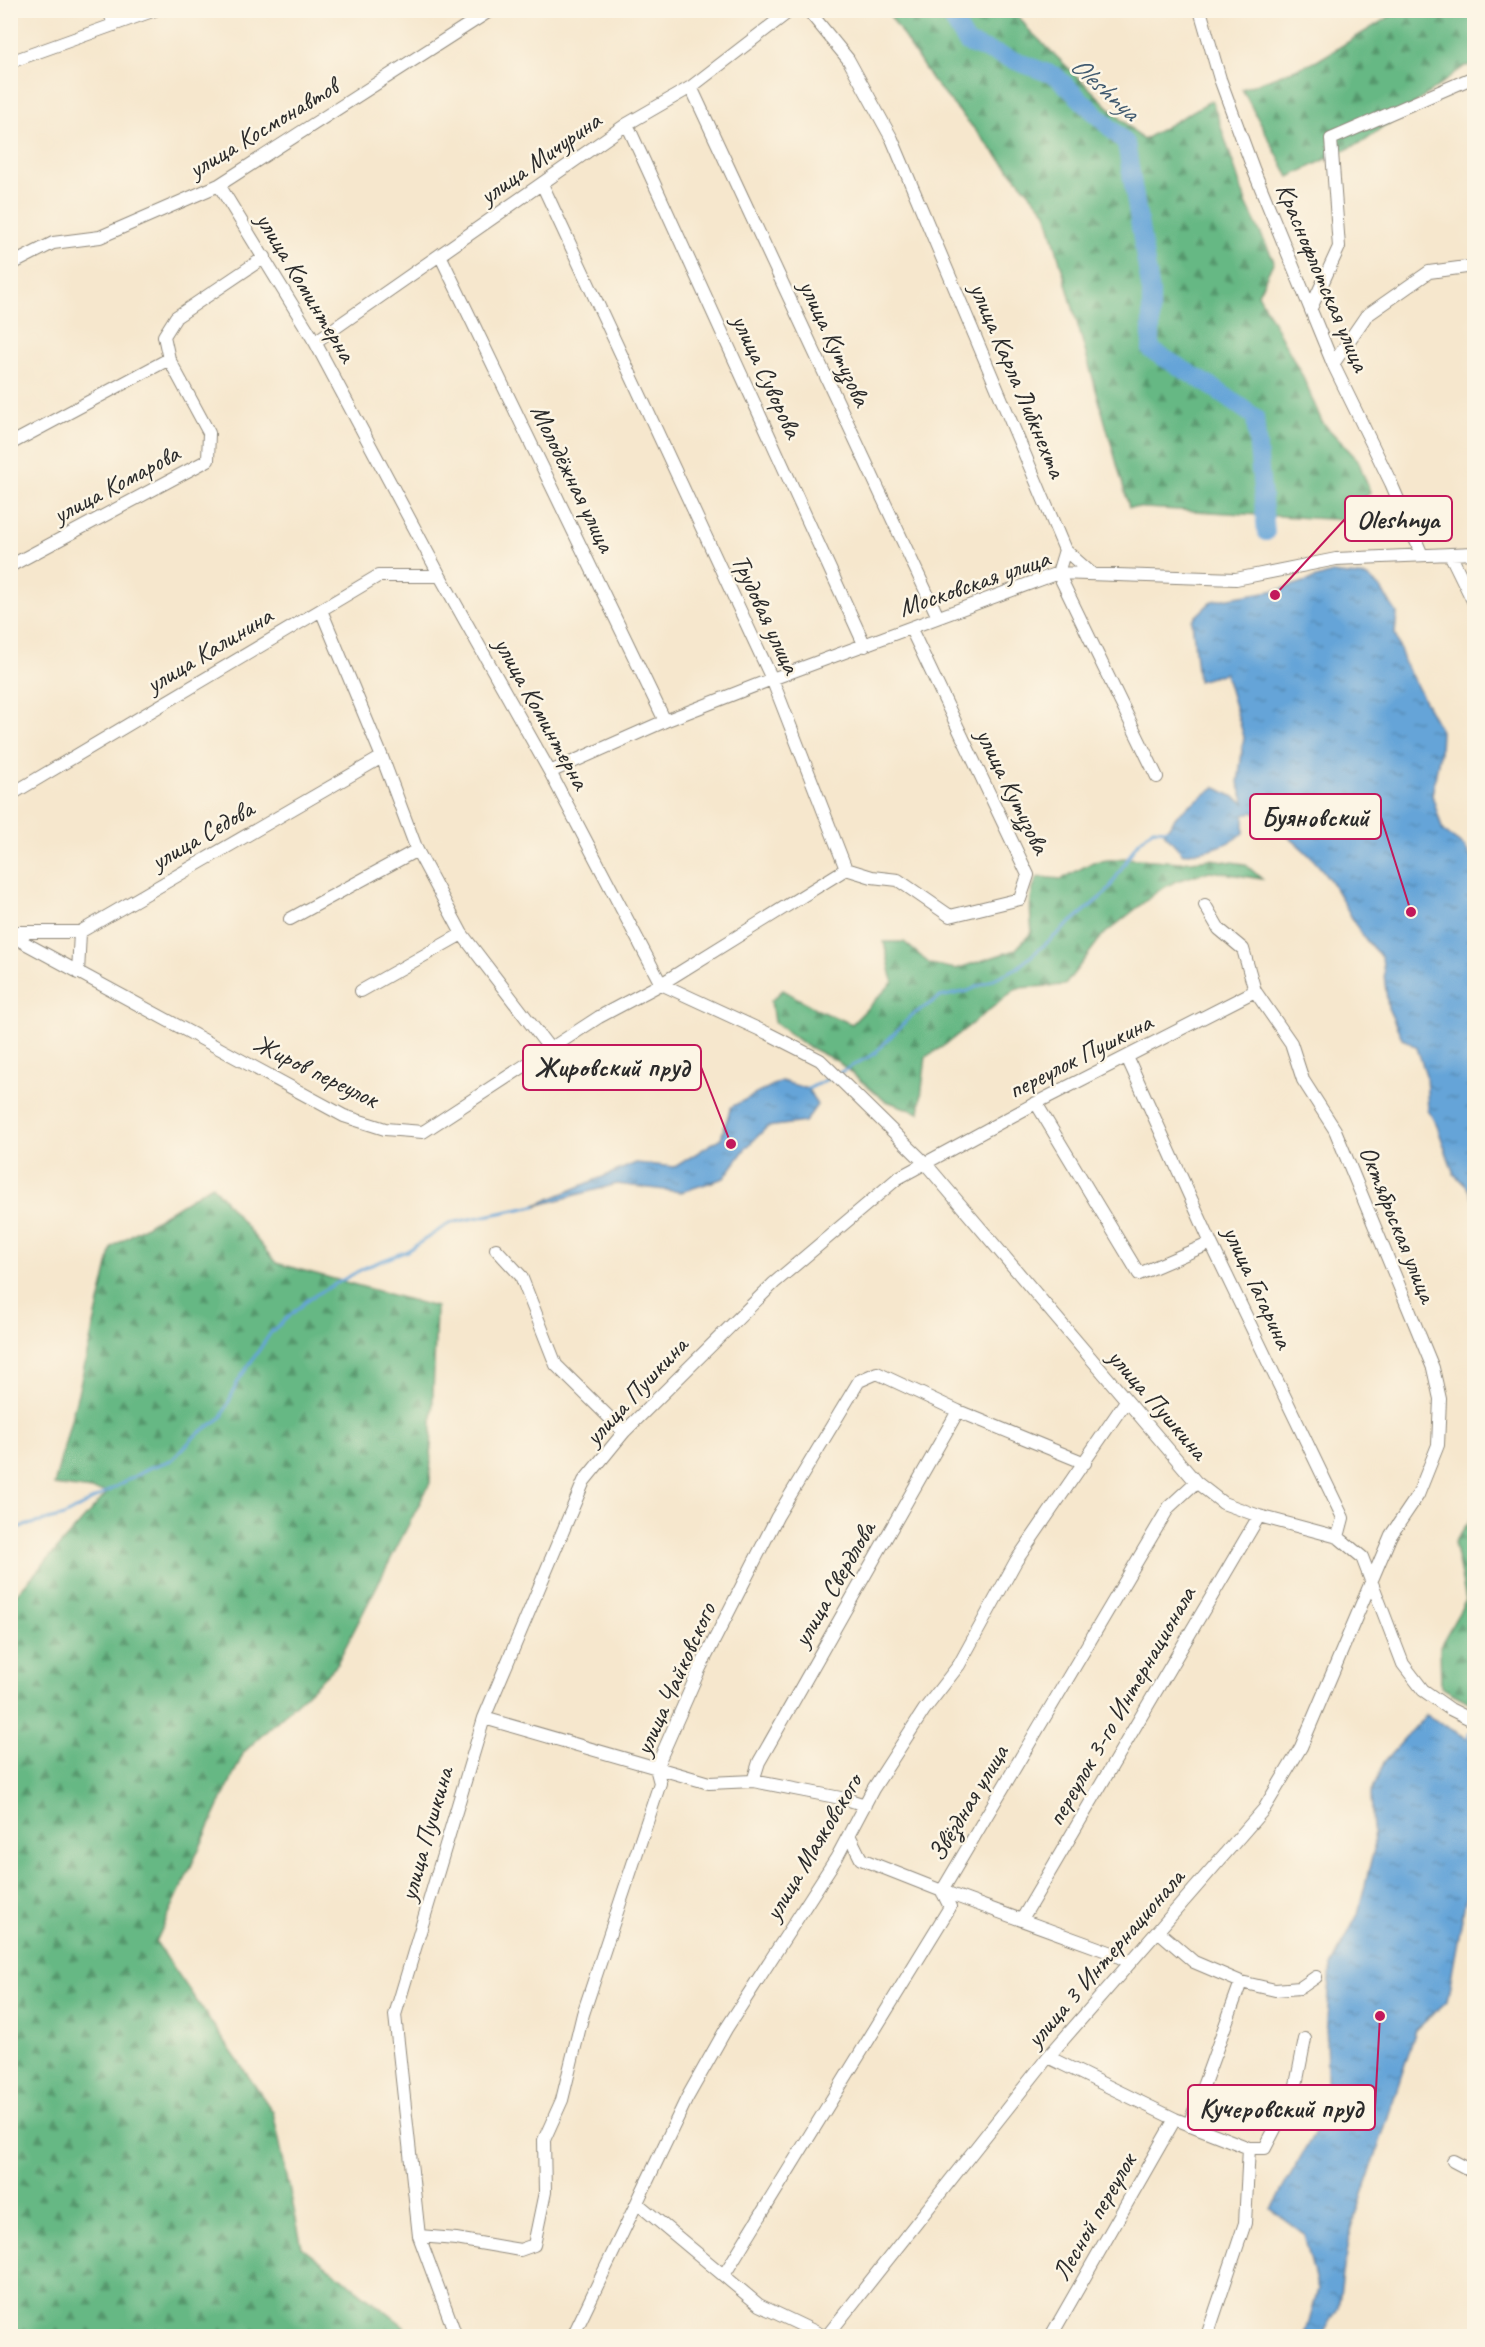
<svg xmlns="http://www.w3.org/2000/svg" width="1485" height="2347" font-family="Caveat,sans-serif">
<defs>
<pattern id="forest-firs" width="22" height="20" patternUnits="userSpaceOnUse" patternTransform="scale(1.5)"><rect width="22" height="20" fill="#66b884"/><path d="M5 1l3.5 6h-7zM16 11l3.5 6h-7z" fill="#54966c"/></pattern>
<pattern id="water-ripples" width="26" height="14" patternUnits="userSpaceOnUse" patternTransform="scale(1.5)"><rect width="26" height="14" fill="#65a4d8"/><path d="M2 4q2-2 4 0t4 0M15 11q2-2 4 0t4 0" fill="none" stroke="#5386af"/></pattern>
</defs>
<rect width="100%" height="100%" fill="#fcf5e5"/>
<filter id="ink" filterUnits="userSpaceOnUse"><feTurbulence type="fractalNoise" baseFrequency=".0167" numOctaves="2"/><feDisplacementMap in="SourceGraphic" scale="12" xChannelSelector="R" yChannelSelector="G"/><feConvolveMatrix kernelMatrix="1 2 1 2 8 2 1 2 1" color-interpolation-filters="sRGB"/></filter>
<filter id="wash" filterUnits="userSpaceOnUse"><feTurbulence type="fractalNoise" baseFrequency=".008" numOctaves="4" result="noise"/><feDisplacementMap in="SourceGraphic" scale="24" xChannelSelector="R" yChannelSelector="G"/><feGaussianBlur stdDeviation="1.35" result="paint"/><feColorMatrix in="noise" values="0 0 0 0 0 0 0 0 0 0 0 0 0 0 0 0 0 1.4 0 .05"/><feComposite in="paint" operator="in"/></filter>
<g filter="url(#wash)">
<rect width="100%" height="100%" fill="#f6e7cd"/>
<path fill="url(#forest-firs)" stroke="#487258" stroke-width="1.5" d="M887 11H1015L1028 29 1143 140 1212 100 1247 205 1274 261 1258 294 1302 375 1322 422 1358 460 1370 492 1344 520 1129 507 1046 212 932 80Z
M1410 11H1474V65L1465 66 1366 140 1289 177 1242 89 1317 61 1392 15Z
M1124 858 1180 862 1211 859 1245 864 1262 879 1210 871 1176 881 1158 891 1102 936 1065 985 1017 988 945 1045 926 1057 919 1113 884 1100 837 1061 805 1045 774 1022 771 1001 783 990 818 1010 852 1024 893 982 884 942H904L930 964 956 969 1015 950 1032 932C1030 912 1028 896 1038 877L1062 879 1093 862Z
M212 1185 276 1263 436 1307 430 1483 335 1667 244 1752 156 1942 273 2112 302 2247 404 2326 407 2336H11V1600L108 1492 54 1485 79 1389 112 1247Z
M1474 1515V1705L1441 1687 1440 1646 1466 1600 1454 1542Z"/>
<path fill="url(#water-ripples)" stroke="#486882" stroke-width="1.5" d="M1332 573 1368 577 1381 589 1397 613 1395 634 1405 664 1441 731 1440 752 1432 795 1443 831 1465 847 1474 863V1201L1469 1189 1454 1174 1437 1126 1428 1110 1426 1075 1417 1048 1402 1038 1388 1008 1382 957C1356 934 1349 908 1330 880 1308 849 1284 833 1253 812L1244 815V833C1223 848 1209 850 1183 854L1164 833 1179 813 1215 787 1245 803 1238 783 1244 737 1225 673 1198 681 1192 620 1212 601 1282 589Z
M781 1081 808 1089 817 1105 805 1122 767 1127 745 1149 724 1178 681 1192 617 1184 528 1208 636 1163 675 1167 721 1138 731 1107Z
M1426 1715 1474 1742V1873L1469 1880 1447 2001 1416 2030 1348 2241 1338 2308 1322 2336H1305L1318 2290 1304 2234 1271 2209 1328 2109 1326 2035 1331 1966 1358 1914 1374 1849 1371 1794 1384 1762Z"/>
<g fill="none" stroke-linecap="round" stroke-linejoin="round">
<path stroke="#65a4d8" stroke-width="3" d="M839 1073 874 1054 911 1016 940 997 968 991 1017 968 1107 892 1136 845 1153 829 1169 830
M808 1089 833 1076
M10 1534 16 1528 64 1516 149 1468 172 1460 195 1436 222 1417 238 1381 272 1331 310 1298 366 1267 407 1251 450 1223 535 1206
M1468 1738 1469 1733"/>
<path stroke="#65a4d8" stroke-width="18" d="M947 10 967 43 1056 76 1126 143 1151 293V350L1214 388 1255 417 1266 532"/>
</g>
</g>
<g filter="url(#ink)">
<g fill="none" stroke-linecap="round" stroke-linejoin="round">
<g stroke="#90897c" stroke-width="14">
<path id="minor" d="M109 10 114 25
M808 10 848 59 892 139 1065 550 1058 573 1157 777
M1200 10 1220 79 1254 171 1333 364 1391 483 1422 555
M10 62 155 10
M691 87 938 617
M627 124 865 646
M542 184 772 679 846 869
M219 185 315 342 440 576 550 772 661 984 767 1033 820 1060 925 1163 1196 1482 1223 1503 1259 1516 1338 1537 1362 1557 1403 1664 1423 1690 1450 1709 1474 1721
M440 255 665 721
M10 265 53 243 100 237 219 185 491 10
M1311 308 1339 247 1331 139 1474 77
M315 342 627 124 691 87 791 10
M1333 364 1366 316 1429 272 1474 266
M10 444 169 359
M1065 550 1092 574
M1450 554 1474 603
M10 566 208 460 209 433 169 359 164 336 176 317 265 257
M321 610 382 757 417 850 462 934 550 1049
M550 772 665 721 772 679 1058 573 1236 579 1336 559 1474 553
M10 795 378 576H440
M846 869 872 877 898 880 950 916 1020 899 1028 875 911 629
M290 919 417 850
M10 932H80
M10 935 344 1116 385 1129 423 1132 599 1017 661 984 846 869
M78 973 80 932 382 757
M361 991 462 934
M1127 1057 1211 1243 1343 1518 1338 1537
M1036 1103 1139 1274 1211 1243
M496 1249 521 1276 556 1365 624 1432
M484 1718 709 1783 753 1781 846 1799 865 1805
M753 1781 759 1762 958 1411
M849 1835 861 1859 942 1891 1112 1953 1130 1963
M1022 1919 1259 1516
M1158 1931 1194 1962 1241 1982 1275 1990 1300 1988 1316 1977
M1048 2057 1175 2119 1249 2148
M1189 2125 1241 1982
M1453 2161 1474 2172
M637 2203 759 2305 824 2336
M419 2236 456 2239 520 2250 534 2245 545 2192 544 2140 562 2100 583 2014 660 1783 656 1768 700 1668 777 1517 859 1381 877 1373 958 1411 1085 1463
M724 2275 950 1907 942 1891 1169 1507 1196 1482
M456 2336 419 2236 395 2015 484 1718 584 1481 624 1432 774 1283 898 1178 1036 1103 1255 991
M573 2336 687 2098 726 2029 837 1857 873 1789 924 1710 959 1665 1016 1561 1126 1401
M827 2336 1048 2057 1264 1809 1301 1747 1391 1535 1418 1495 1438 1445 1440 1399 1433 1368 1335 1130 1303 1080 1291 1043 1255 991 1243 949 1219 929 1205 905
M1051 2336 1175 2119
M1207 2336 1245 2223 1249 2148H1265L1295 2090 1305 2039"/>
</g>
<use href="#minor" stroke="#fff" stroke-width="12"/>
</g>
</g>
<g text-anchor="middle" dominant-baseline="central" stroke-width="5" stroke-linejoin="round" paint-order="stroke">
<g font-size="26" fill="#2b2b2b" stroke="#fcf5e5">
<text transform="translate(263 128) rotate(-31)">улица Космонавтов</text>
<text transform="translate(540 158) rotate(-35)">улица Мичурина</text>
<text transform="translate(1323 277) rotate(67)">Краснофлотская улица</text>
<text transform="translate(306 287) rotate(59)">улица Коминтерна</text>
<text transform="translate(835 343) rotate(65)">улица Кутузова</text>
<text transform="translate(767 376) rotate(65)">улица Суворова</text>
<text transform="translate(1018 380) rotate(67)">улица Карла Либкнехта</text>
<text transform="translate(573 478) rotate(64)">Молодёжная улица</text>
<text transform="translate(116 484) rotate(-28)">улица Комарова</text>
<text transform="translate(974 583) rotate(-19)">Московская улица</text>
<text transform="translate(766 614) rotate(65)">Трудовая улица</text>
<text transform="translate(209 650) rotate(-31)">улица Калинина</text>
<text transform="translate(542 713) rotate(61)">улица Коминтерна</text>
<text transform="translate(1013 791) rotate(64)">улица Кутузова</text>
<text transform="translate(202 835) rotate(-30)">улица Седова</text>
<text transform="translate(1080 1056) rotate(-27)">переулок Пушкина</text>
<text transform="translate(316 1071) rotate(26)">Жиров переулок</text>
<text transform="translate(1398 1224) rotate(68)">Октябрьская улица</text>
<text transform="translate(1258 1287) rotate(65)">улица Гагарина</text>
<text transform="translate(636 1391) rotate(-47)">улица Пушкина</text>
<text transform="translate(1158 1404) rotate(49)">улица Пушкина</text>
<text transform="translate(834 1584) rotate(-60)">улица Свердлова</text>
<text transform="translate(675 1679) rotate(-66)">улица Чайковского</text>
<text transform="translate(1121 1706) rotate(-60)">переулок 3-го Интернационала</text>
<text transform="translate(968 1803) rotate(-59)">Звёздная улица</text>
<text transform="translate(426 1834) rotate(-74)">улица Пушкина</text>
<text transform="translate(813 1847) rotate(-59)">улица Маяковского</text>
<text transform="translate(1105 1958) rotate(-49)">улица 3 Интернационала</text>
<text transform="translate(1094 2217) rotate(-60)">Лесной переулок</text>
</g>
<g font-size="27" font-style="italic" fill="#425b70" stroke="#fcf5e5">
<text transform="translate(1105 88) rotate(42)">Oleshnya</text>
</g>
</g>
<path fill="none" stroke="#c2185b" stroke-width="2" d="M1275 595L1345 519M1411 912L1381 817M731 1144L701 1067M1380 2016L1375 2108"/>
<g fill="#c2185b" stroke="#fcf5e5" stroke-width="2">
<circle cx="1275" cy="595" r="6"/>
<circle cx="1411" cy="912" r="6"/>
<circle cx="731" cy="1144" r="6"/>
<circle cx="1380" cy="2016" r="6"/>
</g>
<g fill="#fcf5e5" stroke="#c2185b" stroke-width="2">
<rect x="1345" y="496" width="107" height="45" rx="6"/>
<rect x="1250" y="794" width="131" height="45" rx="6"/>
<rect x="523" y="1045" width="178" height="45" rx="6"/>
<rect x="1188" y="2085" width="187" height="45" rx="6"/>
</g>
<g font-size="27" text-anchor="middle" font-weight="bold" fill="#2b2b2b">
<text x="1398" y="528">Oleshnya</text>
<text x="1315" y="826">Буяновский</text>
<text x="612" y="1076">Жировский пруд</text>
<text x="1281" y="2117">Кучеровский пруд</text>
</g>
<rect width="1485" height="2347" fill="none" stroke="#fcf5e5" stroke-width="36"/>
</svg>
